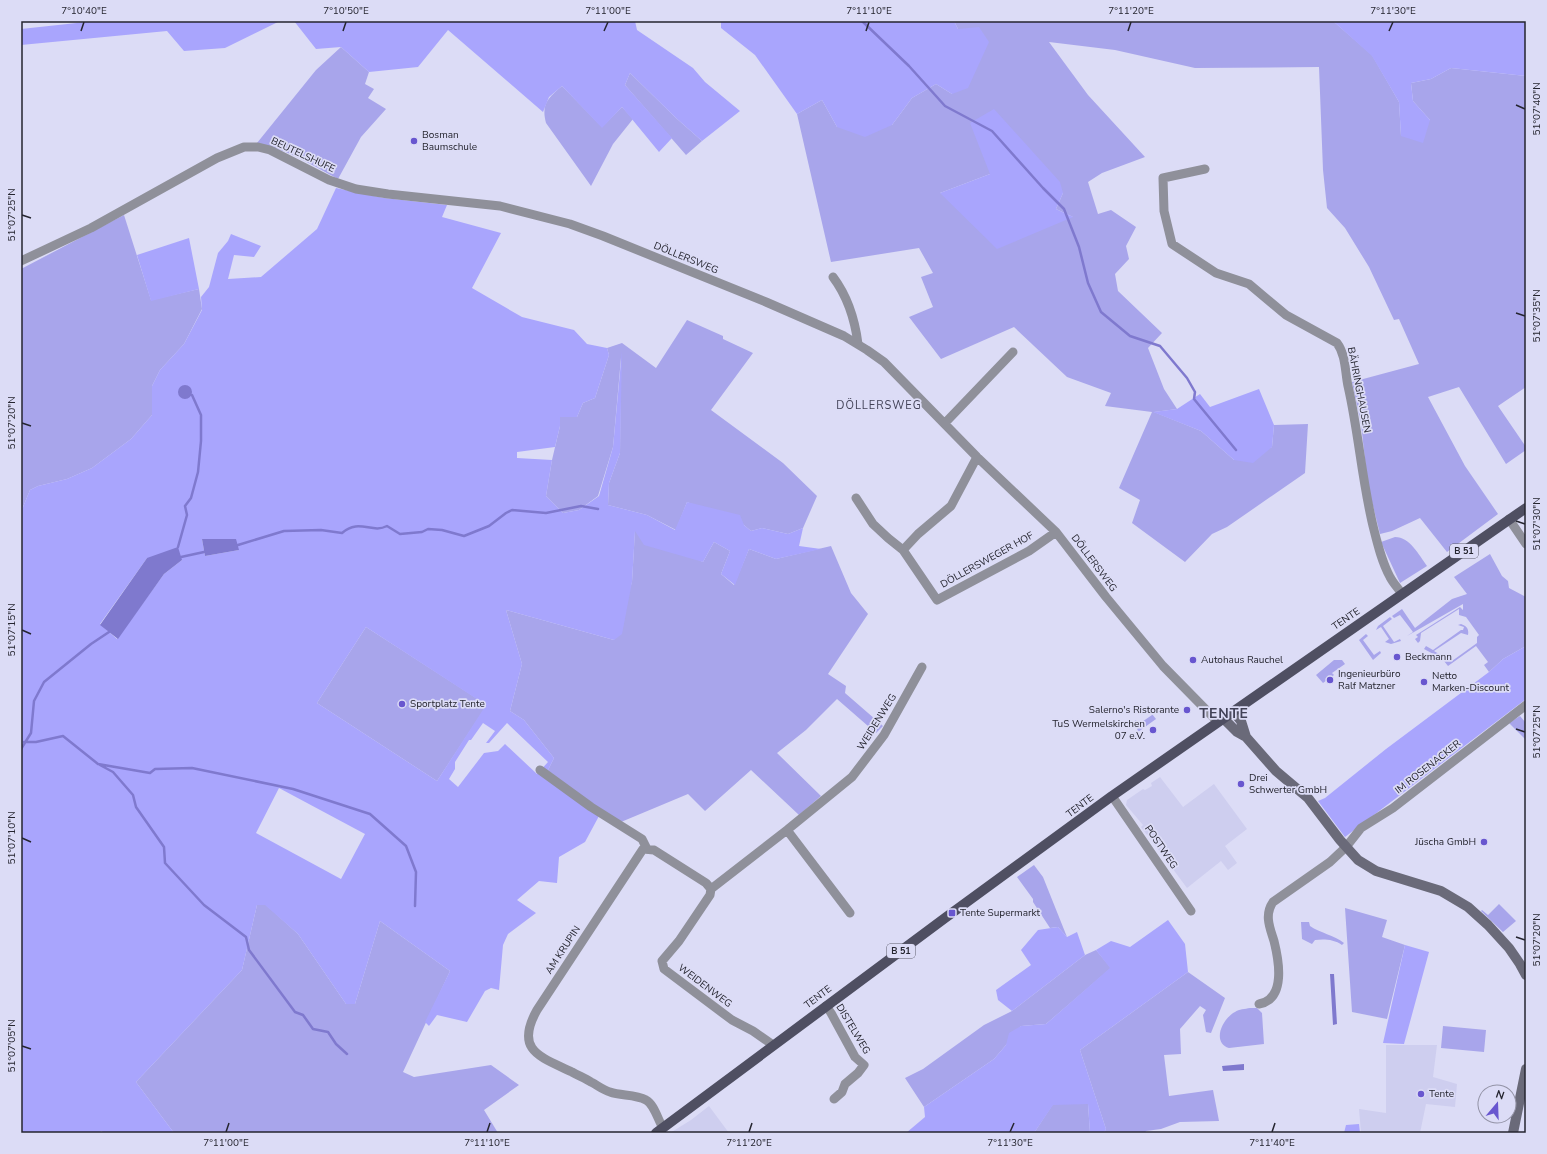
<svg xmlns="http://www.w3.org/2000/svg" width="1547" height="1154" font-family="'Nunito Sans',sans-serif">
<rect width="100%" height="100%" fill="#dcdcf6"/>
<path fill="#ceceef" d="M1160 777 1183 807 1214 784 1247 829 1225 846 1237 863 1228 870 1221 861 1187 888 1152 841 1154 839 1149 833 1147 835 1141 827 1143 825 1126 805 1127 800 1143 789 1145 790 1152 786 1151 783Z
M1386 1045H1437L1433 1077 1457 1084 1455 1107 1426 1104 1420 1133H1361L1359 1109 1386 1113Z
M709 1106 729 1133H670L691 1120Z"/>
<path fill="#a8a5eb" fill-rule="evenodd" d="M954 21H1333L1372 55 1399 102 1401 136 1430 120 1413 101 1411 83 1431 79 1451 68 1526 76V387L1498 406 1526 447V450L1506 464 1459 387 1428 397 1465 466 1498 514 1447 552 1420 518 1392 531 1380 534 1368 486 1361 424 1352 382 1419 364 1399 319 1394 320 1369 267 1345 228 1327 208 1323 170 1319 67 1195 68 1115 50 1049 42 1088 95 1145 157 1102 173 1088 182 1098 214 1111 210 1136 227 1126 246 1129 259 1115 274 1118 291 1162 333 1148 348 1164 389 1177 409 1154 412 1201 431 1234 460 1272 447 1274 425 1308 424 1305 473 1227 527 1212 534 1185 562 1132 523 1140 500 1119 488 1152 412 1105 406 1111 393 1067 377 1014 327 941 359 909 317 933 307 921 277 933 273 919 248 831 262 797 114 822 100 837 127 892 125 912 98 936 84 952 94 958 29ZM990 174 1063 193 1056 209 1073 217 940 193Z
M341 47 369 72 365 84 374 89 368 98 386 109 361 137 338 179C312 165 286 149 257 143L316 70Z
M630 73 676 118 702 141 686 155 625 85Z
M562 86 602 127 622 107 633 119 613 144 591 186 546 123C541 104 548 98 562 86Z
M124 215 151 300 199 289 202 309 184 344 160 370 152 386V415L131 439 92 468 67 479 38 486 30 490 23 507 21 509V269Z
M687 320 723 336V339L753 353 711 410 783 463 817 496 803 528 788 534 762 528 751 531 744 525 687 502 676 530 647 515 608 505 609 483 620 453 621 358 613 447 598 496 579 510 563 513 546 496 552 460 560 426V417H577L583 403 595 398 609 355 607 348 622 343 656 368Z
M635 530 703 562 714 542 730 551 721 574 734 585 749 549 776 559 831 546 851 593 868 614 828 674 846 686 845 693 883 726 876 733 837 699 806 730 777 753 821 796 799 815 751 770 705 811 688 794 621 822 616 827 547 772 554 758 524 720 510 711 522 664 506 610 614 640 632 582Z
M1395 537C1410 537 1419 555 1427 566L1400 583 1381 542Z
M1490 554 1502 576 1508 581 1509 588 1526 597V646L1503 659 1489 672 1484 665 1488 662 1476 646 1448 666 1444 661 1447 655 1450 656 1449 660 1452 661 1477 643V637L1479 635 1466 617 1459 615V609L1421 633 1420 641 1418 643 1415 639 1418 637 1416 635 1460 607 1463 610V604L1407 636 1413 632 1400 615 1394 618 1392 616 1402 609 1415 628 1452 599 1467 594 1454 577Z
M1390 617 1392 619 1383 626 1394 642 1400 639 1401 641 1391 644 1385 642 1389 639 1381 627 1376 630 1378 626Z
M1461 624C1467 626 1469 629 1468 635L1461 633 1434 651 1439 654 1437 656 1424 649 1426 646 1433 650 1461 630H1463L1464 627 1458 625Z
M366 627 487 705 437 781 317 703Z
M1366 634 1368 636 1363 640 1374 655 1380 651 1381 653 1373 660 1359 640Z
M1334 660H1342L1345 664 1332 673 1334 675 1323 683 1316 675Z
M1148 709 1156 719 1138 732 1135 720H1136L1139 724 1152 715Z
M1520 716 1526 723V740L1509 723Z
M1034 865 1043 877 1067 937 1058 927 1050 928 1033 902V899L1017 877Z
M265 904 298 934 346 1004H355L380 921 450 971 403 1072 414 1077 491 1065 519 1085 484 1110 498 1133H174L136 1082 242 970 257 905Z
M1499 904 1516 921 1503 932 1481 911 1482 910 1488 915Z
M1345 908 1387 920 1382 937 1405 945 1387 1019 1352 1012Z
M1301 922H1309L1310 926C1320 933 1334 935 1344 943L1342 945C1334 939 1323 939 1315 940L1312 944 1302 939Z
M1096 950 1111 968 1046 1024 1021 1026 1006 1045 994 1059 924 1107 905 1078 923 1069 984 1025 1012 1011 1085 955Z
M1188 972 1225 998 1211 1033 1206 1032 1203 1015 1206 1010 1200 1006 1180 1029 1181 1054 1164 1055 1169 1096 1213 1090 1219 1121 1180 1122 1161 1129 1146 1131 1145 1133H1104L1106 1129 1080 1050Z
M1250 1008H1257L1262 1013 1264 1044 1229 1048C1211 1042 1223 1018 1235 1012 1239 1009 1245 1009 1250 1008Z
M1443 1026 1486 1030 1484 1052 1441 1048Z
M1053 1104H1088L1090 1133H1034Z"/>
<path fill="#a9a5fd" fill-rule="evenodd" d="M95 21H280L225 48 184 51 167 31 21 45V29Z
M294 21H635L637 30 693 68 705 82 740 111 702 141 676 118 630 73 625 85 672 138 659 152 622 107 602 128 562 86 549 97 543 112 448 30 418 67 369 72 341 47 316 49Z
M721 21H954L958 29 979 27 989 42 968 88 952 94 936 84 912 98 892 125 865 137 837 127 822 100 797 114 755 55 721 28Z
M1333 21H1526V76L1451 68 1431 79 1411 83 1413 101 1430 120 1423 143 1401 136 1399 102 1372 56Z
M994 109 1060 182 1063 193 1056 209 1073 217 997 249 940 193 990 174 970 123Z
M336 188 384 198 447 205 442 217 501 233 472 288 522 317 574 330 587 344 607 348 609 355 595 398 583 403 577 417H560V426L555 447 517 452V458L552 460 546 496 563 513 579 510 599 496 613 447 622 351 620 453 609 483 608 505 647 515 675 530 687 502 740 515 744 525 751 531 762 528 788 534 803 528 799 546 821 549 776 559 749 549 735 585 721 574 730 551 714 542 703 562 644 545 635 531 632 582 622 634 614 640 506 610 522 664 510 711 524 720 554 758 547 772 599 816 585 842 559 857 557 883 539 881 517 900 536 913 508 934 503 945 499 990 491 988 485 991 467 1022 437 1015 429 1026 425 1022 450 971 380 921 355 1004H346L298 934 265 905H257L242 970 136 1082 174 1133H103L102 1131 97 1133H21V509L23 507 30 490 38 486 67 479 92 468 131 439 152 415V386L160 370 184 344 202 310 201 297 209 287 218 253 228 241 231 234 261 246 254 257 234 255 228 279 261 277 317 229ZM202 539 239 550 205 556ZM147 558 182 560 164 574 117 639 100 624ZM366 627 486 705 437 781 317 703ZM483 723 495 731 486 743H489L507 723 548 762 537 774 505 744 498 751 484 753 458 787 449 779 455 769V762L469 740H471ZM279 788 365 834 341 879 256 833Z
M189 238 199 289 151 301 137 255Z
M1259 389 1274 425 1272 447 1253 463 1234 460 1201 431 1153 412 1177 409 1200 394 1210 407Z
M1526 646V699L1345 837 1318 801 1325 798 1386 749 1489 672 1503 659Z
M1168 920 1185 944 1188 972 1080 1050 1106 1129 1104 1133H1090L1088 1104 1053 1105 1034 1133H906L925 1117 924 1107 994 1059 1006 1045 1009 1033 1021 1026 1046 1024 1110 968 1096 950 1111 941 1130 947Z
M1058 927 1067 937 1077 932 1085 955 1012 1011 998 1000 996 990 1031 965 1021 950 1038 930Z
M1405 945 1429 952 1404 1044 1383 1043Z
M1359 1124 1360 1133H1344L1346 1125Z"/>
<path fill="#7f79ce" d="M178 392a7 7 0 1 1 14 0a7 7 0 1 1-14 0Z
M202 539H236L239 550 205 556Z
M178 547 182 560 164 574 118 639 100 625 147 558Z
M1330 974H1334L1337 1024 1333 1025Z
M1244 1064V1070L1223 1071 1222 1066Z"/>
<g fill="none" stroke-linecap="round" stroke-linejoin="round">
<path stroke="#7f79ce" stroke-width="2.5" d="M862 21 909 66 945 106 992 131 1043 188 1064 209 1079 247 1088 283 1101 312 1130 336 1160 346 1187 378 1195 392 1194 399 1236 450
M238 545 284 531 321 530 342 533C359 518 372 534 387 526L400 534 422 532 428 529 442 530 464 536 489 526 506 513 512 510 546 513 581 506 598 509
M178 547 187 515 185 506 191 498 198 472 201 441V415L192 395
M181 557 204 552
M24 742H36L63 736 98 764 150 773 155 769 192 768 293 789 370 814 406 846 416 872 415 906
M21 749 31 733 34 701 44 682 91 644 109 632
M100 765 113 772 133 795 136 807 164 847 165 863 204 905 246 937 249 950 295 1012 303 1015 313 1029 328 1032 336 1044 347 1054"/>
<path stroke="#8f909a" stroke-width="9" d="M1205 169 1163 178 1164 211 1172 244 1216 273 1249 284 1286 315 1337 343C1346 355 1345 372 1348 386 1359 434 1362 483 1374 530 1378 546 1382 562 1390 577 1393 583 1398 588 1402 594
M21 261 91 228 217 158 244 147H258L270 150 329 180 356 189 388 194 500 206 570 224 603 236 766 302 844 336 867 350 884 362 977 457 1056 532 1106 597 1163 666 1218 722
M833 277C848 297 855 320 858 344
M945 423 1013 352
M856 498 873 524 888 538 903 550 937 600 1029 551 1056 532
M1509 519 1526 544
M903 550 918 534 951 506 977 457
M540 770 591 807 642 839 647 849
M1112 796 1191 911
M787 830 850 913
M711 889 787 830 852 777 884 735 922 667
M1259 1004C1286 999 1279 961 1274 941 1270 928 1264 915 1273 902L1330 862 1346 847 1361 828 1393 808 1526 705
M826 1006 831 1013 855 1057 864 1065 858 1073 845 1084 842 1092 834 1099
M663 1128C658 1120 654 1104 646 1100 635 1094 621 1096 610 1092 603 1090 597 1085 591 1082 585 1078 579 1076 572 1072 541 1057 514 1051 537 1010L643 849 654 850 706 883 711 889 710 895 679 941 662 961 664 969 732 1020 753 1031 773 1045"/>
<path stroke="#6a6a79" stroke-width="10" d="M1234 712 1241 721 1246 737
M1224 719 1237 732 1246 737 1276 771 1308 798 1340 840 1358 860 1376 871 1441 891 1468 907 1488 925 1509 948 1520 964 1526 975
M1513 1133 1526 1069"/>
<path stroke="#4f4f62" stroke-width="10" d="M656 1133 945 918 1112 796 1526 508"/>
</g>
<path fill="none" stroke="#25252f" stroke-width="1.5" d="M81 31 84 22M343 31 346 22M604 31 608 22M866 31 869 22M1128 31 1131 22M1389 31 1393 22M1516 105 1525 109M22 215 31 218M1516 313 1525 316M22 423 31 426M1516 521 1525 524M22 630 31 634M1516 729 1525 732M22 838 31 842M1516 937 1525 940M22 1046 31 1049M226 1132 229 1123M487 1132 490 1123M749 1132 752 1123M1010 1132 1014 1123M1272 1132 1275 1123"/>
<g fill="#6856cf" stroke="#dcdcf6" stroke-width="1.5">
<circle cx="414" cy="141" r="4"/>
<circle cx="1397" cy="657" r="4"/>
<circle cx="1193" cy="660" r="4"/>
<circle cx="1330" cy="680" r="4"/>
<circle cx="1424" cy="682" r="4"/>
<circle cx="402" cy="704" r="4"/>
<circle cx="1187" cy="710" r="4"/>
<circle cx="1153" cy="730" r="4"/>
<circle cx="1241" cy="784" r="4"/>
<circle cx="1484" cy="842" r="4"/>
<rect x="948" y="909" width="8" height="8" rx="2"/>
<circle cx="1421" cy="1094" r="4"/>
</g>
<g text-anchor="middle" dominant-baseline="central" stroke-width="3.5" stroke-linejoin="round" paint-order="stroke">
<g fill="#dcdcf6" stroke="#5c5c6b" stroke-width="1">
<rect x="1450" y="544" width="28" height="14" rx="3"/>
<rect x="887" y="944" width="28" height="14" rx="3"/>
</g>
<g font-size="9" font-weight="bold" fill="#25252f">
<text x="1464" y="551">B 51</text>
<text x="901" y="951">B 51</text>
</g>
<g font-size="10" fill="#25252f" stroke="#dcdcf6" text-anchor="start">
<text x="422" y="135">Bosman<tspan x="422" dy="12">Baumschule</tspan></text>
<text x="1405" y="657">Beckmann</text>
<text x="1201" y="660">Autohaus Rauchel</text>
<text x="1338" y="674">Ingenieurbüro<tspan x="1338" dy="12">Ralf Matzner</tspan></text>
<text x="1432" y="676">Netto<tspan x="1432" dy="12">Marken-Discount</tspan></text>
<text x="410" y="704">Sportplatz Tente</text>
<text x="1179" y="710" text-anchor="end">Salerno's Ristorante</text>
<text x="1145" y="724" text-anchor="end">TuS Wermelskirchen<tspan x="1145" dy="12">07 e.V.</tspan></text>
<text x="1249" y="778">Drei<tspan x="1249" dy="12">Schwerter GmbH</tspan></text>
<text x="1476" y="842" text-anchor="end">Jüscha GmbH</text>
<text x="960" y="913">Tente Supermarkt</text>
<text x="1429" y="1094">Tente</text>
</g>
<g font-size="10" fill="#25252f" stroke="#dcdcf6">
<text transform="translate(303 155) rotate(25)">BEUTELSHUFE</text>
<text transform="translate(686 258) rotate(22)">DÖLLERSWEG</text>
<text transform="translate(1359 390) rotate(79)">BÄHRINGHAUSEN</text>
<text transform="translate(987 560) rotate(-29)">DÖLLERSWEGER HOF</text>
<text transform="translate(1094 563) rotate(53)">DÖLLERSWEG</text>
<text transform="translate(1346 619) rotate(-34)">TENTE</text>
<text transform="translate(877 722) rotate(-58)">WEIDENWEG</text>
<text transform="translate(1428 767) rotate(-38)">IM ROSENACKER</text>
<text transform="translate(1080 806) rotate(-37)">TENTE</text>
<text transform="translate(1161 847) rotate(56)">POSTWEG</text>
<text transform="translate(563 950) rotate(-57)">AM KRUPIN</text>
<text transform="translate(705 986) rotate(37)">WEIDENWEG</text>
<text transform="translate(818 997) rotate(-37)">TENTE</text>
<text transform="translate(853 1029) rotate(59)">DISTELWEG</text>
</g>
<g font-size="11" letter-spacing="1" fill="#414156" stroke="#dcdcf6">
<text x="879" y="405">DÖLLERSWEG</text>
</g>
<g font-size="14" font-weight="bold" letter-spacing="1" fill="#414156" stroke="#dcdcf6">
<text x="1224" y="713">TENTE</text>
</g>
</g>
<rect width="1547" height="1154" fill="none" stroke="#dcdcf6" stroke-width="44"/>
<g transform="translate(1497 1104) rotate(19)"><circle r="19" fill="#dcdcf6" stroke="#9393a6"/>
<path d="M0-3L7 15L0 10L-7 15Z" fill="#6856cf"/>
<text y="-6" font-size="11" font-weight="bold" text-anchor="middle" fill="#25252f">N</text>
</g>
<rect x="22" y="22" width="1503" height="1110" fill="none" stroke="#25252f" stroke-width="1.5"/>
<g font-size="10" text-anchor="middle" fill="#25252f">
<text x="84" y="14">7°10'40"E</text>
<text x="346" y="14">7°10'50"E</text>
<text x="608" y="14">7°11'00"E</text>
<text x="869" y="14">7°11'10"E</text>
<text x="1131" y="14">7°11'20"E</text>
<text x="1393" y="14">7°11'30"E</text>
<text transform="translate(1536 109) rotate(-90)" y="4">51°07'40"N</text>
<text transform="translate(11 215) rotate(-90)" y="4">51°07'25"N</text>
<text transform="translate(1536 316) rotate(-90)" y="4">51°07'35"N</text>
<text transform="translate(11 423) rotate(-90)" y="4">51°07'20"N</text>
<text transform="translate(1536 524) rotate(-90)" y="4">51°07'30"N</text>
<text transform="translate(11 630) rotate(-90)" y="4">51°07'15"N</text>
<text transform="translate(1536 732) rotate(-90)" y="4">51°07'25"N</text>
<text transform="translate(11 838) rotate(-90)" y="4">51°07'10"N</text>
<text transform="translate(1536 940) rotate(-90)" y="4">51°07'20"N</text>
<text transform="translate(11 1046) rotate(-90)" y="4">51°07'05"N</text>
<text x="226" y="1146">7°11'00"E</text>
<text x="487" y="1146">7°11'10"E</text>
<text x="749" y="1146">7°11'20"E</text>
<text x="1010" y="1146">7°11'30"E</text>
<text x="1272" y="1146">7°11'40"E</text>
</g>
</svg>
